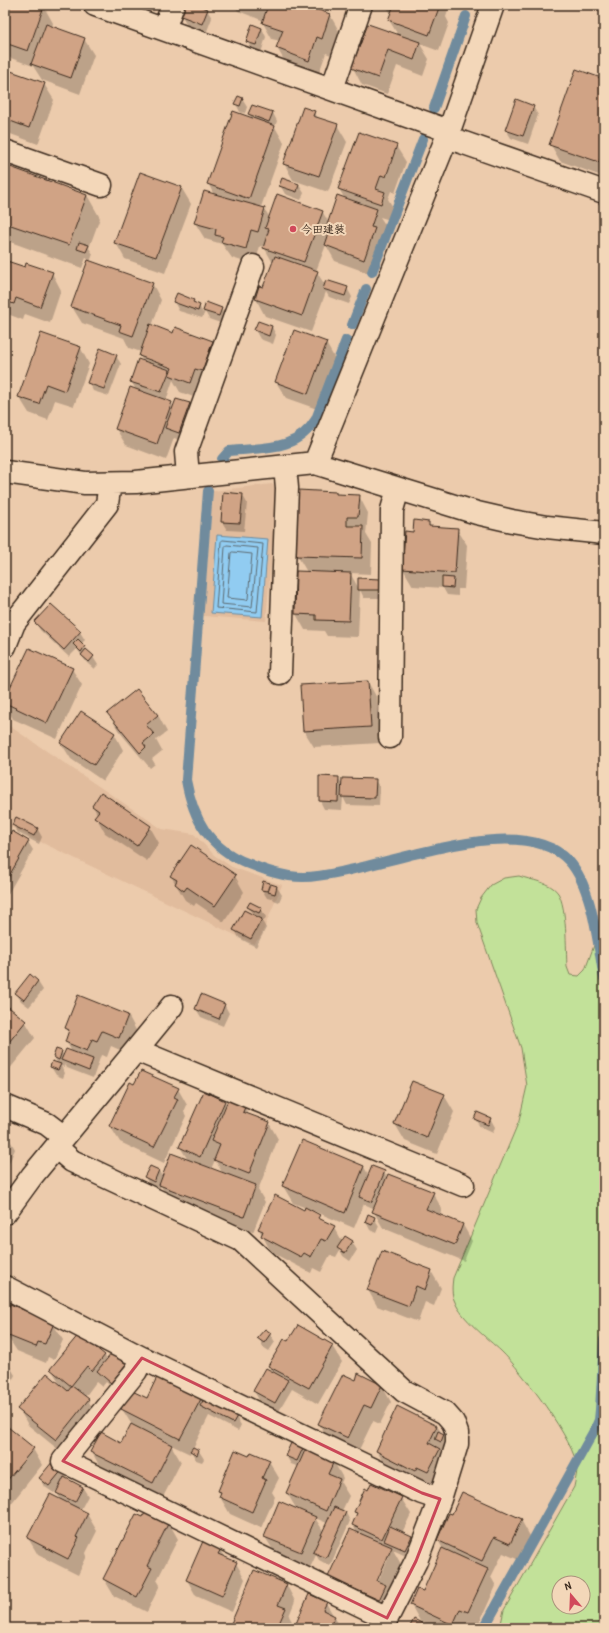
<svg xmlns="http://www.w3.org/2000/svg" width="609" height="1633" font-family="'Patrick Hand','Klee One',sans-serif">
<rect width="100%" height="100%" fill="#eccbac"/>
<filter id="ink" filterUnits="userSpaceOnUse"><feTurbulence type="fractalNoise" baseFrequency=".025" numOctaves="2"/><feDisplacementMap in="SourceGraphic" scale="8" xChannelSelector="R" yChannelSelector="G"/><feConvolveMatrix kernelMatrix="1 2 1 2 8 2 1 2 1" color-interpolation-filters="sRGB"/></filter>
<g filter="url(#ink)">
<path fill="#e1bc9d" d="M272 484 277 489 266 621 203 616 213 491Z
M5 723 162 829 194 834 214 855 232 867 282 885 261 936 254 944 5 825Z"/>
<path fill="#c2e199" stroke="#7e865c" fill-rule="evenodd" d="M519 876C530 880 551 882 558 893 567 907 566 949 567 967L570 975 579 976 585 970 604 918V1628H500L504 1610 574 1487C575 1481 577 1474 577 1468 576 1442 521 1370 501 1351 488 1339 461 1318 455 1302 451 1294 452 1286 453 1278L519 1121 527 1086 521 1048 477 923 476 909 481 898 491 885 504 878ZM559 1583H583V1607H559Z"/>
<path fill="#91ccf1" stroke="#6f8b9d" d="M217 535 268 539 262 617 211 613Z"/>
<path fill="#0003" fill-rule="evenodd" d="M5 5H39L44 7 53 23 52 27 84 39 94 55 80 94 42 80 33 66 5 56Z
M149 5H179L175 14Z
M187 5H194L207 10 212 18 207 31 187 25 182 16Z
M229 5H302L330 15 339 31 331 55 326 53 318 76 287 65 277 48 280 41 272 39 263 23 264 21 238 11 235 7Z
M385 5H450L446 17 449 23 439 51 420 44 429 59 423 76 397 66 387 94 362 85 353 68 398 35 389 20 392 13 390 12Z
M262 28 266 37 261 53 252 50 247 41Z
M5 70 44 84 54 100 38 144 5 132Z
M604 80V177L560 161 551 145Z
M242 99 247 107 245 113 240 112 236 104Z
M533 107 538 115 528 144 511 138 506 130Z
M314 112 318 118 337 125 347 142 328 192 293 180 284 163Z
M273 113 277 121 275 127 284 143 261 207 264 208 270 218 322 211 329 223 345 199 339 189 396 146 406 162 395 193 391 191 388 199 394 209 390 220 380 217 386 226 381 240 384 246 374 275 335 261 326 245 316 271 325 285 347 288 352 297 349 304 329 297 326 292 311 332 265 316 256 299 264 288 273 263 264 247 260 246 255 265 232 258 222 244 205 239 195 223 214 195 208 183 252 118 249 114Z
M5 166 87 195 100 218 89 248 93 254 90 262 152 283 161 300 152 326 174 334 212 342 222 358 199 399 180 392 173 380 166 401 171 403 173 407 189 404 194 413 184 441 174 438 166 460 126 445 116 429 136 390 131 381 143 361 140 356 141 352 129 348 124 338 82 323 72 307 89 260 86 258 82 268 5 240Z
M282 179 299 185 304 193 301 200 285 194 280 185Z
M181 187 191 204 165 273 125 259 116 243Z
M25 269 52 273 61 290 50 323 25 314 23 320 5 313V270Z
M193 301 195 304 199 306 203 313 207 304 221 309 226 317 223 324 209 319 205 312 202 318 179 311 174 302Z
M272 327 276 335 273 344 260 339 255 330Z
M326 343 335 359 317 409 286 398 276 382Z
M80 347 89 364 74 406 55 400 48 420 29 413 19 397Z
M116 356 121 364 109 396 93 391 89 383Z
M336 493 337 495 359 496 368 513 366 534 372 544 371 574 350 573 359 589 380 580 385 588 384 598H364L360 590 358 637 327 636 324 631 305 630 296 614 297 572H307L297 555Z
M242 494 247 503 244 531 227 530 222 522Z
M428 523 431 527 457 529 467 545 464 589H458V596L447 595 443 588 413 586 403 569 406 532 414 533Z
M35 622 80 632 85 640 81 644 93 657 98 665 94 669 87 663 77 649 69 657 40 630Z
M72 669 82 685 57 739 13 719 5 704V700Z
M368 682 377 698 380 743 314 747 304 731Z
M137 691 158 715 167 732 156 740 162 751 152 759 155 764 150 768 118 730 109 714Z
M114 733 123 750 103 781 71 759 61 743Z
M338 778 343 785 375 780 380 788 379 806 347 805 343 797 342 810 324 809 320 801Z
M93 806 150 827 159 843 147 861 105 833 96 817 97 814Z
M13 825 37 828 42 837 39 844 18 833Z
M28 842 33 850 5 899V845Z
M171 876H235L244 892 224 922 196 903 194 906 185 900Z
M269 884 271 888 277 887 282 895 279 902 274 900 272 897 271 899 267 898 262 890Z
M248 907 261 909 266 917 264 921 261 919 266 928 256 947 239 938 235 930 254 916Z
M30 976 38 982 43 990 29 1007 21 1001 16 993Z
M224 1004 229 1013 223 1026 201 1017 196 1009Z
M5 1005 25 1021 35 1038 8 1071 5 1068Z
M128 1015 137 1032 129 1054 111 1046 107 1057 101 1055 93 1078 67 1068 65 1064 64 1067 61 1066 65 1073 63 1078 56 1075 51 1067 58 1064 54 1057 61 1052 64 1056 72 1052 66 1041 69 1034 66 1028Z
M135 1085 178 1089 187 1105 184 1112 186 1116 164 1163 120 1142 110 1126Z
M444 1095 454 1112 437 1154 405 1141 395 1124Z
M225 1102 227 1105 245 1108 249 1115 269 1123 278 1139 258 1190 265 1202 253 1232 170 1201 161 1186 159 1189 150 1186 145 1177 150 1167 159 1171 163 1178 188 1160 180 1147ZM215 1160 223 1174 211 1169Z
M490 1118 495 1127 493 1133 480 1127 475 1119Z
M5 1132 15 1149 5 1173Z
M364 1167 369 1176 384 1172 387 1178 433 1193 442 1209 440 1215 463 1225 472 1241 464 1261 383 1228 374 1212 375 1209 364 1204 354 1228 314 1211 313 1213 319 1216 322 1221 334 1227 342 1242H352L357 1250 350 1261 343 1256 340 1250 336 1257 330 1255 321 1272 313 1268 311 1273 271 1252 259 1229 304 1211 306 1208 293 1203 283 1186Z
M374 1218 379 1226 376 1233 370 1230 366 1222Z
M431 1271 441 1288 434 1306 425 1302 418 1322 377 1306 368 1290Z
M5 1313 6 1315 53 1324 63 1340 54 1360 48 1357 46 1363 17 1351 5 1333Z
M270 1334 275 1342 269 1351 263 1347 259 1338Z
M79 1335 105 1356 107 1360 112 1354 126 1365 130 1373 116 1391 106 1382 102 1387 96 1382 85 1397 88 1400 97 1416 65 1455 28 1425 19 1409 61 1386 52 1370Z
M289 1342 332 1346 342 1362 318 1404 292 1389 279 1411 259 1400 254 1391 274 1374 269 1366Z
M5 1358 15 1375 5 1395Z
M359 1375 382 1386 391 1402 380 1424 373 1421 357 1454 329 1440 319 1424 356 1381Z
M201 1398 203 1402 236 1417 241 1425 238 1431 209 1416 193 1448 199 1451 204 1459 202 1462 196 1460 191 1451 190 1454 171 1445 181 1462 162 1499 101 1469 92 1452 122 1444 132 1425 122 1409 147 1400Z
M437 1426 449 1443 445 1450 443 1448 441 1452 449 1466 438 1488 427 1482 425 1486 386 1468 377 1451Z
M5 1432 33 1449 42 1465 6 1510Z
M302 1449 305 1454 334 1462 343 1478 341 1483 349 1496 342 1511 346 1513 350 1521 330 1566 319 1560 316 1555 310 1568 275 1553 265 1537 297 1510 287 1493 299 1467 291 1464 286 1456ZM315 1518 327 1523 324 1532Z
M249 1457 269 1461 279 1478 272 1492 275 1497 261 1528 230 1514 220 1497 221 1495 219 1491Z
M62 1470 67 1478 66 1479 83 1488 88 1496 80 1511 87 1514 97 1531 86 1553 87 1556 78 1575 38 1555 28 1538 62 1502 57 1493 59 1488 54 1493 45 1487 41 1478Z
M401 1498 411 1514 402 1533 411 1537 416 1545 410 1558 393 1550 401 1564 389 1591V1616L339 1594 329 1577 357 1533 353 1525 357 1515 355 1512ZM387 1557H389L376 1586 374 1585Z
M144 1518 169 1523 178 1539 157 1580 160 1585 147 1612 114 1596 104 1579Z
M521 1520 530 1536 519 1560 503 1553 491 1577 496 1586 477 1628 470 1625 468 1628H435L420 1621 411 1605 423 1592 443 1549 438 1540Z
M220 1550 225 1558 236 1563 245 1579 232 1612 196 1596 187 1580Z
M286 1584 295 1601 289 1616 295 1627 326 1603 341 1628H230Z"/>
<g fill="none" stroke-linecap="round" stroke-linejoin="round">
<path stroke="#5d6b72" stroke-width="1" d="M223 540 263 544 257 612 216 608 221 542Z
M227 545 258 548 252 607 221 604 225 547Z
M233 552 252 554 248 599 247 600 227 598 231 553Z"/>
<path stroke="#6f8b9d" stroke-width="10" d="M434 108 466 16
M372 272 423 139
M352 325 366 289
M222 459 229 451C263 447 296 452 316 419L346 340
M208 491 186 780C193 819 209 848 247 863 265 870 283 877 303 877 370 876 517 805 569 861 593 888 597 942 604 978
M484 1628 595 1429 599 1420 600 1410 604 1340"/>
</g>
<path fill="#d0a385" stroke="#3b2a1e" d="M5 5 44 6 28 51 5 43Z
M186 5H197L208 9 202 24 181 16Z
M268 5H305L330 14 322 39 317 37 309 61 276 48 283 30 262 23Z
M394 5H440L429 35 388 20Z
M46 24 85 38 71 78 31 64Z
M252 24 262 28 256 45 246 42Z
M368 24 420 42 414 60 388 50 378 78 351 68Z
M5 69 45 83 29 128 5 119Z
M576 69 604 79V149L599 162 549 145Z
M238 96 243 98 240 106 234 104Z
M516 99 534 106 523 136 505 130Z
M252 105 273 112 269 122 248 114Z
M303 107 315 111 313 116 338 124 319 176 283 164Z
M233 111 275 126 249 199 207 184Z
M359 132 397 145 386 177 381 175 376 189 385 192 381 204 338 189Z
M5 165 87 195 69 245 5 223Z
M140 172 182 187 156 257 114 243Z
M282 178 299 184 297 192 279 186Z
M204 191 265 208 258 232 251 230 246 249 221 242 223 237 215 235 216 229 194 223Z
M277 194 323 211 304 262 263 248 269 229 265 228Z
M337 195 377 209 371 227 375 228 364 260 325 245 329 233 325 231Z
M79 242 89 245 86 252 77 249Z
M275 256 318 271 302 316 255 299 259 286 263 287Z
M88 260 153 283 133 336 119 331 121 325 71 307Z
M7 261 25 267 26 263 53 272 40 307 16 298 14 304 5 301V268Z
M326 280 348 287 345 296 323 289Z
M177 293 194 300 193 302 200 305 198 311 173 302Z
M206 302 222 308 219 316 203 311Z
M258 321 272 326 269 336 254 330Z
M150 324 173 333 175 327 213 341 202 371 195 369 190 383 169 375 172 368 139 356Z
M294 330 327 342 308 394 275 382Z
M41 333 81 347 65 391 46 384 39 404 18 397Z
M100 348 117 355 104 389 87 383Z
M138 359 170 370 161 392 130 382Z
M130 387 172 402 157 444 115 429Z
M176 399 190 403 179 433 165 428Z
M298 490 336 492V494L360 495 358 517H347V526H363L362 558 296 556Z
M223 492 243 494 240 523 221 522Z
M414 520 429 522V526L458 528 455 573 402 569 405 531 413 532Z
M296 571 351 573 349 621 316 620V615L295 614Z
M442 577 454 578 453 588 442 587Z
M358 578 380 579V590H358Z
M51 604 81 631 64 650 34 622Z
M78 639 85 646 81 652 73 644Z
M29 648 73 668 47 723 5 703V698Z
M86 649 94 656 89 662 81 655Z
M368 681 371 727 303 731 300 685Z
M137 689 158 715 146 725 154 734 143 743 146 747 140 753 107 713Z
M81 711 115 733 94 765 60 743Z
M319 776 339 777 338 802 319 801Z
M342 778 376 779 375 798 341 797Z
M101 792 151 826 137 846 94 817 99 811 92 806Z
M16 817 38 828 34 836 12 825Z
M12 831 29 841 5 883V843Z
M191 845 236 875 215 906 187 887 184 891 175 884 177 880 170 876Z
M263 881 270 883 267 891 261 890Z
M271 884 277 886 275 894 268 892Z
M250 902 262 908 259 913 247 907Z
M244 910 262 919 251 939 233 930Z
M30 974 38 981 24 1000 15 993Z
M201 994 225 1004 219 1019 195 1009Z
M78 995 128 1015 119 1038 102 1031 97 1041 92 1039 87 1051 65 1042 69 1030 65 1028Z
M5 1004 26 1021 5 1047Z
M56 1049 62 1051 59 1060 53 1057Z
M66 1049 93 1059 89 1071 61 1060Z
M52 1061 61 1064 58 1070 50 1067Z
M141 1071 179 1088 174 1097 178 1099 154 1147 109 1126 130 1082 134 1084Z
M412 1081 445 1094 427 1138 394 1124Z
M204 1091 225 1101 200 1157 179 1147Z
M228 1100 245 1107 243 1112 270 1122 249 1174 214 1160 220 1145 211 1141Z
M477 1112 491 1118 488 1125 474 1119Z
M302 1140 364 1166 345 1213 282 1186Z
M171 1153 256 1185 244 1217 159 1185Z
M150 1166 159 1170 154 1182 144 1177Z
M372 1166 385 1171 372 1202 359 1197Z
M388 1174 434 1192 426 1209 463 1224 455 1245 372 1212Z
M275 1195 304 1210 305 1207 320 1215 318 1218 335 1226 326 1241 321 1239 311 1257 304 1253 301 1257 261 1236 263 1231 258 1229Z
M368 1214 375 1217 372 1225 365 1222Z
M345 1236 353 1241 345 1253 337 1248Z
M382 1251 432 1270 425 1290 416 1286 409 1306 367 1290Z
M10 1304 54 1323 45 1344 38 1342 36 1347 6 1335 8 1329 5 1328V1315Z
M298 1325 333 1345 309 1388 268 1366 284 1339 288 1341Z
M265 1329 271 1333 264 1343 257 1338Z
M79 1334 105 1355 92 1371 87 1366 71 1386 50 1369Z
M112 1353 126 1364 111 1383 97 1371Z
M266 1368 288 1380 275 1403 253 1391Z
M47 1373 68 1391 72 1386 89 1399 56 1440 17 1409Z
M358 1373 382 1385 371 1408 364 1405 348 1438 318 1424 343 1374 356 1380Z
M158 1375 202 1397 180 1439 121 1409 130 1390 147 1398Z
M204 1399 237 1416 233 1423 200 1406Z
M397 1406 437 1426 429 1443 440 1449 428 1472 417 1467 415 1471 376 1451Z
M131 1424 172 1445 153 1483 90 1452 101 1432 121 1443Z
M8 1427 34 1448 5 1483V1431Z
M438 1431 444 1434 441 1442 435 1439Z
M291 1443 303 1448 297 1461 285 1456Z
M193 1447 199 1450 197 1455 190 1451Z
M306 1448 334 1461 328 1474 340 1479 326 1511 286 1493Z
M235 1450 249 1456 251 1452 270 1460 262 1478 266 1480 252 1512 219 1497 221 1492 218 1491Z
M53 1461 63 1469 49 1486 39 1478Z
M64 1477 83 1487 75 1502 56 1493Z
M371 1483 402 1497 382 1539 352 1525 357 1513 354 1512 365 1488 368 1490Z
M462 1492 522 1519 510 1544 494 1537 482 1561 437 1540 449 1513 452 1514Z
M50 1494 88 1513 76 1537 79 1538 68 1559 27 1538Z
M279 1501 316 1517 301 1552 264 1537Z
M334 1507 346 1512 326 1558 313 1552Z
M146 1510 169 1522 147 1566 152 1568 137 1597 103 1579 136 1514 143 1517Z
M390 1526 412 1536 405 1550 384 1541Z
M350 1529 392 1547 377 1581 386 1585 379 1600 328 1577Z
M203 1541 221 1549 218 1554 237 1562 222 1596 186 1580Z
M442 1548 488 1569 468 1612 460 1609 453 1625 410 1605 417 1589 423 1591Z
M254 1570 287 1584 278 1605 286 1608 277 1628H229Z
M309 1594 327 1602 323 1610 335 1616 329 1628H294Z
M414 1619 431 1628H409Z"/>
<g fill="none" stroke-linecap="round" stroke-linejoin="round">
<g stroke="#3b2a1e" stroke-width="25">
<path id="minor" d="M95 5 449 131
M164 29 173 5
M332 89 361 5
M447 137 604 192
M5 151 101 185
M315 463 447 137 493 5
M5 472 85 483 136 482 315 463 477 513 512 521 547 527 604 533
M188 476 186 452 253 266
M5 646 14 623 107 504 110 483
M280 673 287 488 285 466
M390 737 392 510 398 489
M136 1050 172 1006
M5 1106 47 1124 64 1137
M56 1147 72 1161 241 1240 404 1391 445 1413 453 1422 457 1433V1444L440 1499 416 1561 382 1628
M5 1213 32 1176 136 1050 463 1185
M5 1287 142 1358 422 1493 440 1499
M142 1358 136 1371 63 1461 387 1618"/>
</g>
<use href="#minor" stroke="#f3d7b9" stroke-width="22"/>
</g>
</g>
<path fill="none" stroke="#ca4758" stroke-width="3" stroke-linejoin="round" d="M142 1358 422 1493 440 1499 416 1561 387 1618 63 1461Z"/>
<circle fill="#d1495b" stroke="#f3d7b9" stroke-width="1.5" cx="293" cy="229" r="4"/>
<g text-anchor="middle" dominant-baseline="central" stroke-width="4" stroke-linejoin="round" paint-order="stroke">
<g font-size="11" font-weight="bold" fill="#3b2a1e" stroke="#f3d7b9" text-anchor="start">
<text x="301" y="229">今田建装</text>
</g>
</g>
<rect width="609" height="1633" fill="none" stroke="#f3d7b9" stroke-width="20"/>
<rect x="10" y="10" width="589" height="1613" fill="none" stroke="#3b2a1e" stroke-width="1.5" filter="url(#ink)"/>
<g transform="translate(571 1595) rotate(341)"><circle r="19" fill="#f3d7b9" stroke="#a9927b"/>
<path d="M0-3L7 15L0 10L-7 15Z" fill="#d1495b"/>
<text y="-6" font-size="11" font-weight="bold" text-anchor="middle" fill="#3b2a1e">N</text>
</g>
</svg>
